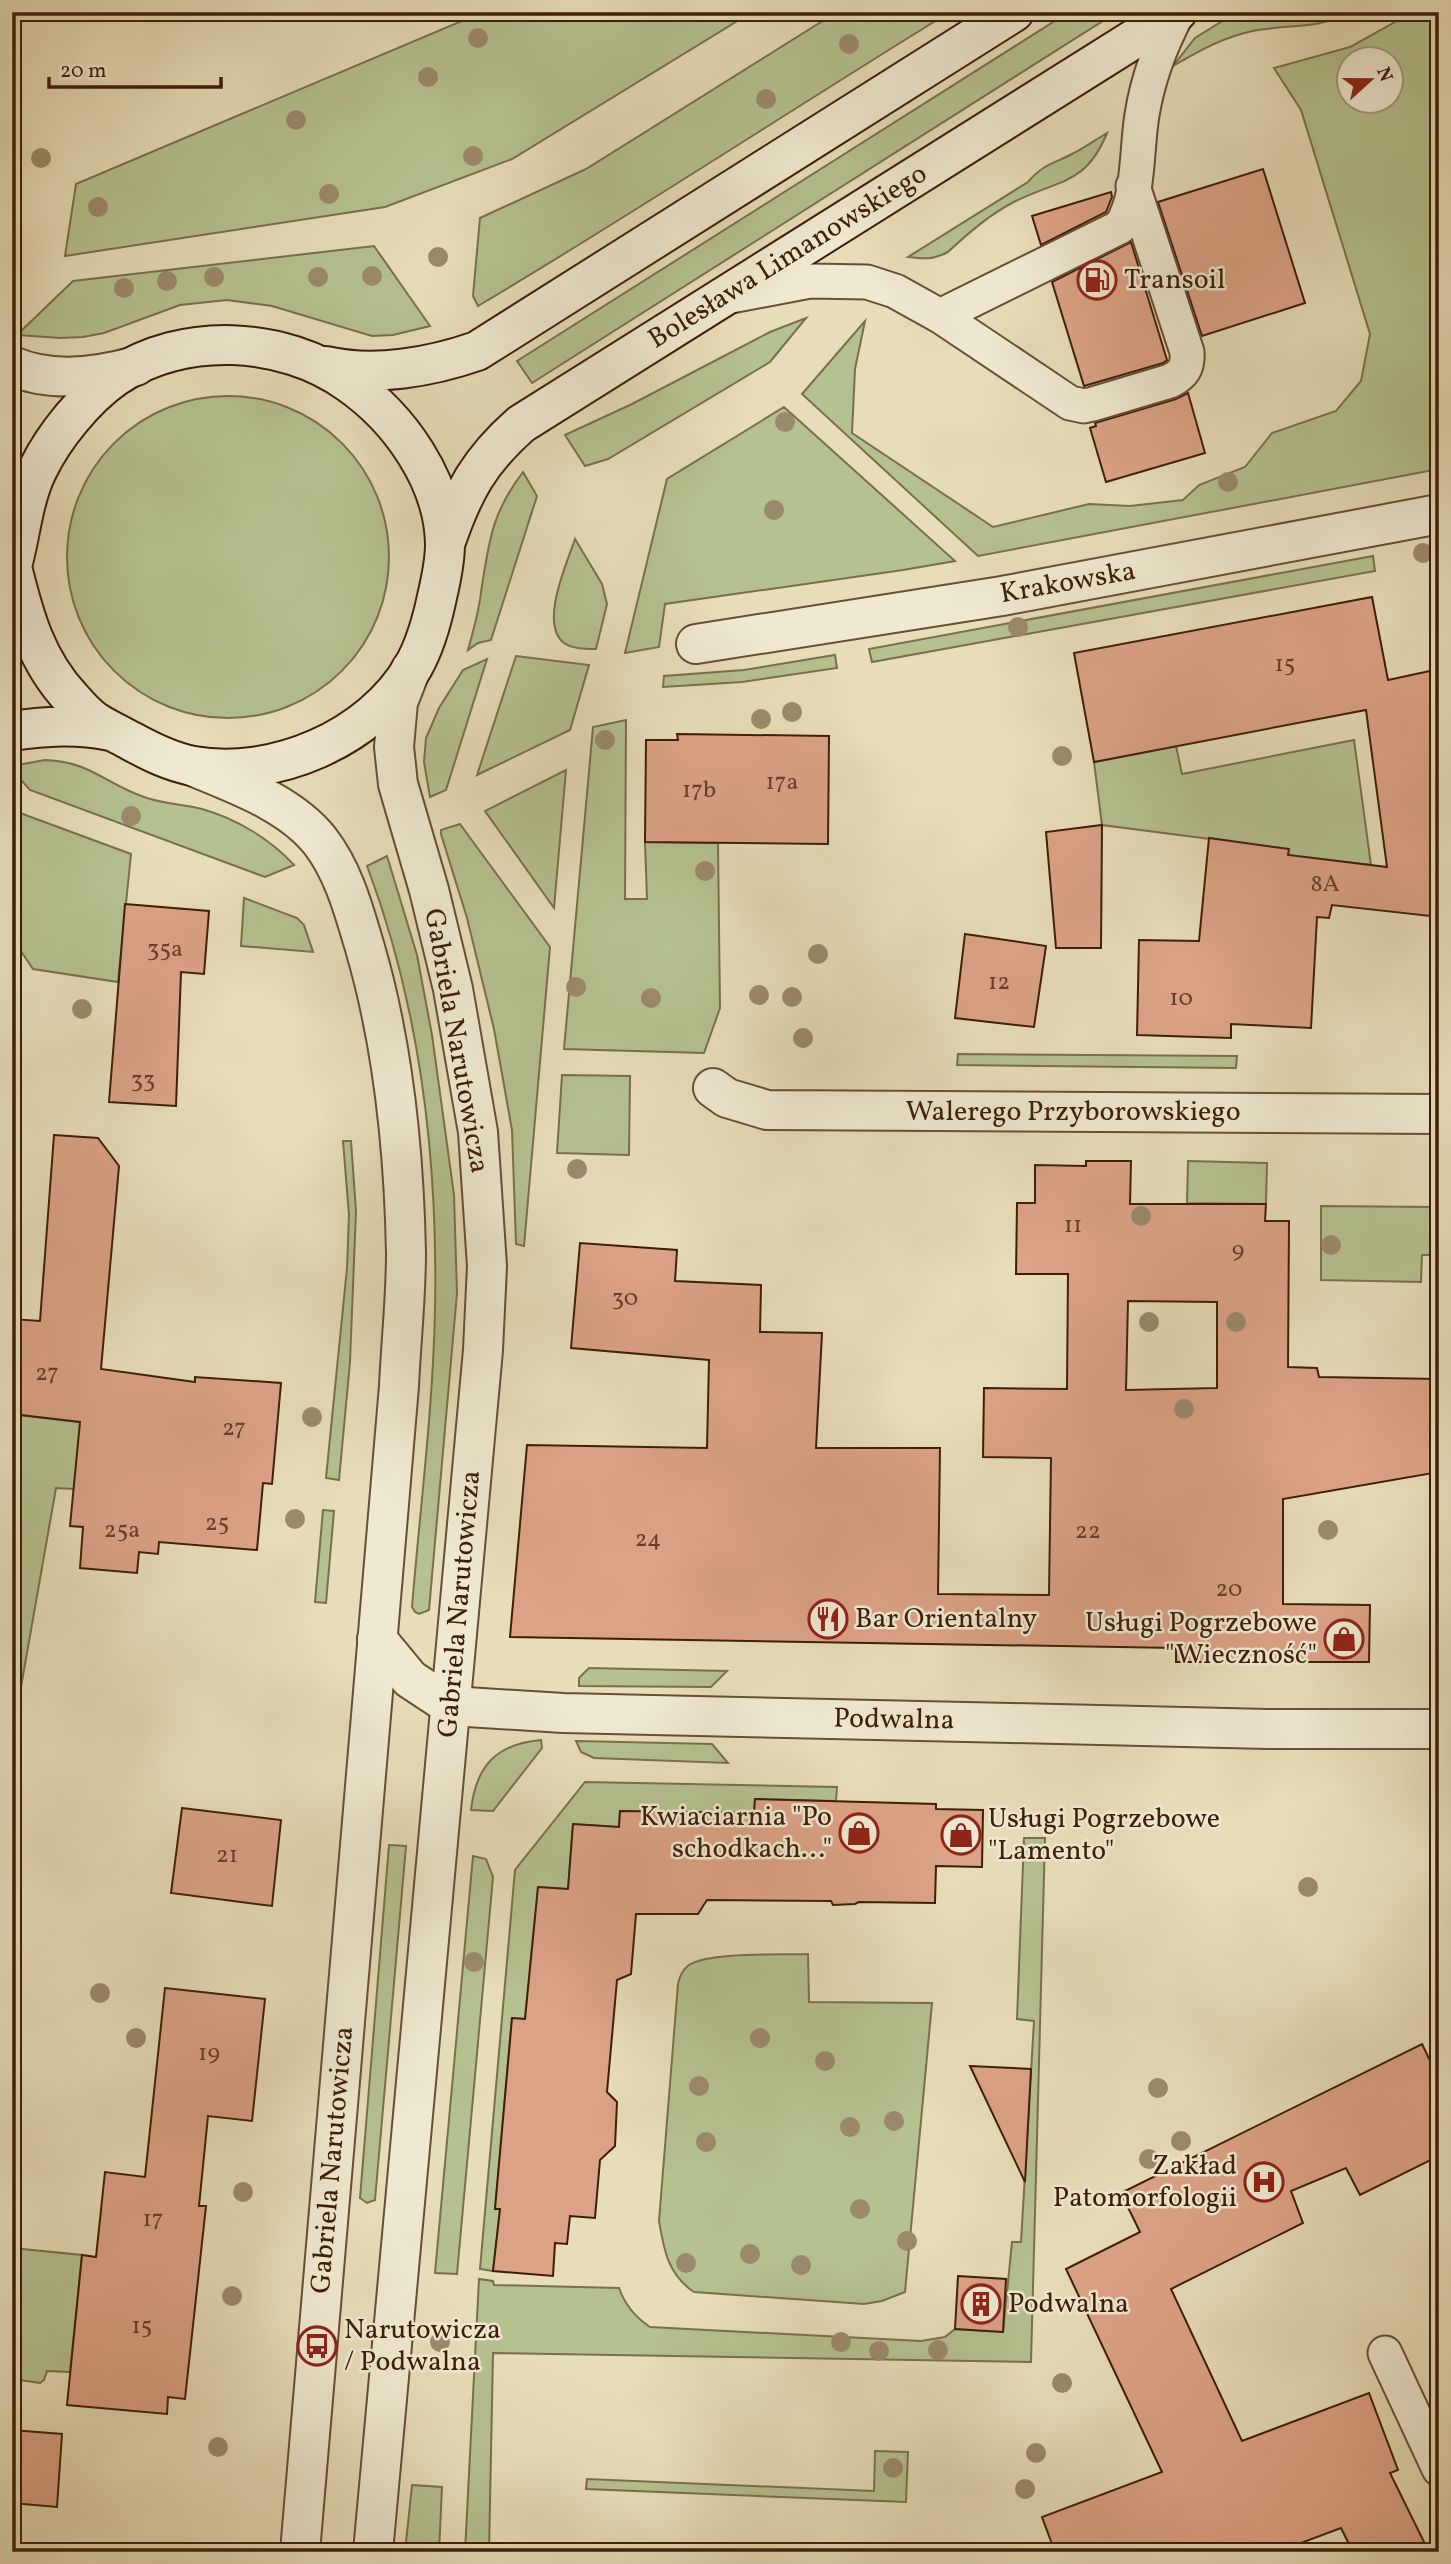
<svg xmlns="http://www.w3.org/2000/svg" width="1451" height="2564" font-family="Vollkorn,serif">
<rect width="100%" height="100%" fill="#e7ddb8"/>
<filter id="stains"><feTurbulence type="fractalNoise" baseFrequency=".00286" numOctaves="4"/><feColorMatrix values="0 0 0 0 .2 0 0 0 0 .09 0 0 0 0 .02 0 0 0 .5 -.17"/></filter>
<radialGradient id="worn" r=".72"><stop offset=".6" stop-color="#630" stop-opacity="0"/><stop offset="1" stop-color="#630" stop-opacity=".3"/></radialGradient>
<path fill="#b5c18f" stroke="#7a704c" stroke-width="2" fill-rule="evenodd" d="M483 12H752L512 159 385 207 65 256 76 184Z
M837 12H950C792 109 638 211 478 306L473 296 480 218 586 169Z
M1069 12H1117L532 383 517 361Z
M1237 12H1349C1320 30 1285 24 1253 31 1223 37 1199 51 1173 66L1195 38Z
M1413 12H1439V469L978 556 802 394 865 321 855 369 852 433 993 527 1089 504 1130 506 1183 500 1199 485 1245 467 1272 433 1336 411 1361 381 1370 334 1301 110 1274 68 1350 47ZM1350 60H1392V102H1350Z
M1107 133C1085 187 1057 179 1012 203 989 215 967 234 948 252 933 260 924 259 908 257L1028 182C1043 164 1053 164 1072 154 1084 148 1095 140 1107 133Z
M374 246 430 326 393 335 372 336 272 306 227 300 180 305 104 333 83 337 60 338 17 335 73 281Z
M806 318 770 362 608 459 585 466 565 435 632 404 770 332Z
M67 557a161 161 0 1 1 322 0a161 161 0 1 1-322 0Z
M784 407 955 561 903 570 665 604 659 647 625 653 667 479Z
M523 472 537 496 491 640 478 643 468 650C473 631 479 612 481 592 489 542 491 514 523 472Z
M575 539 602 584 607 604 596 649C585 649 573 649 564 643 539 624 567 563 575 539Z
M1373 556 1375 571 872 662 869 649Z
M835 655 837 668 742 682 663 687 664 676 744 670Z
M516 656 589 665 570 730 477 775Z
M487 659 446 790 430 797 424 762 426 738 439 708 463 670Z
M626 720 625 899H647L645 842 718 843 720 1008 704 1053 564 1049 593 727Z
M1354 740 1371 865 1288 855V849L1102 825 1094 762 1176 746 1182 774Z
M45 760C89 761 106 784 144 797 163 804 183 804 202 809 237 819 270 839 294 865L265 877 30 790 12 770V766Z
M566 770 554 908 485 811Z
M12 810 131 854 118 982 33 969 12 938Z
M460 824 550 947 524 1246 516 1244 512 1130 494 1029 467 918 441 834V830Z
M387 856 417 955 432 1035 454 1195 457 1293 429 1610 419 1614 415 1612 412 1607C420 1509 433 1409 435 1310 438 1161 420 1006 367 866Z
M244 898 297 918 304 925 313 952 241 946Z
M958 1054 1237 1056 1236 1068 957 1065Z
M562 1075 630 1076 629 1155 557 1153Z
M343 1141H351L356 1211 350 1362 339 1480 326 1478 347 1268 349 1215Z
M1188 1161 1267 1163 1266 1204 1187 1203Z
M1321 1206 1435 1207 1434 1255H1422L1421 1282 1321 1280Z
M12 1414 112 1426 74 1489 56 1488 12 1738Z
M323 1510 334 1511 326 1603 315 1602Z
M589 1668 727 1671 711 1687 579 1686V1678Z
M541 1740 542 1748 493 1811 471 1810C476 1766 496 1744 541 1740Z
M576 1741 712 1744 728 1763 594 1758 581 1752Z
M585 1782 837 1787 836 1801 755 1799 754 1813 620 1811 619 1827 573 1824 568 1889 538 1887 525 2019 512 2018 495 2209H500L493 2271 480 2269 515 1870Z
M1024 1838H1045L1031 2362 493 2353 489 2552H465L479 2279 493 2281 494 2285 619 2288C625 2305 635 2317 650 2327L921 2341 945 2337 955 2329 1003 2332 1012 2242H1021L1034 2021 1017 2019Z
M389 1845 406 1846 375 2200 367 2203 360 2198Z
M473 1856 486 1859 493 1877 457 2274 435 2273Z
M808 1954 809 2002 932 2003 905 2292 882 2301 864 2304 694 2292C668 2275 664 2250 659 2221L678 1984C680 1976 682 1970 689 1965 709 1952 781 1955 808 1954Z
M12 2248 82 2255 70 2372 47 2371 44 2380 40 2383 12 2379Z
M875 2451 908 2452 906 2502 586 2489 587 2479 874 2491Z
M412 2485 442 2487 439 2552H405Z"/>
<path fill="#dca286" stroke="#3e1e08" stroke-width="2" fill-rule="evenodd" d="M1263 169 1305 303 1202 336 1158 202Z
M1111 192 1112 197 1106 212 1041 245 1032 216Z
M1131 242 1167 360 1163 363 1084 386 1052 282Z
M1188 393 1205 453 1106 482 1090 428 1096 426 1095 423 1176 399Z
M1372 597 1388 680 1439 669V917L1332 905 1329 918 1317 917 1311 1028 1231 1024V1038L1137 1035 1139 940 1199 941 1209 838 1289 849 1288 855 1387 867 1366 710 1094 762 1074 653Z
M677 734 829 736 828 844 645 842 646 740H678Z
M1102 825 1101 948H1056L1046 832Z
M125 904 209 911 204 974 181 972 176 1106 109 1102Z
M965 934 1046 946 1034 1027 955 1018Z
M54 1135 98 1138 119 1166 101 1369 195 1382V1377L281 1383 272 1484 263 1483 257 1550 159 1542 158 1554 139 1552 137 1573 80 1568 83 1527 70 1526 80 1422 12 1414V1319L40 1321Z
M1086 1161H1131L1130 1204H1266L1265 1221H1289L1288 1367 1317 1368 1319 1377 1439 1379V1472L1283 1499V1604L1370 1605 1369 1662H1176V1648L510 1637 527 1445 707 1448 709 1360 571 1348 580 1243 677 1250 675 1281 761 1285 760 1332 822 1333 816 1448H940L938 1594 1049 1595 1051 1458 983 1457 984 1388 1067 1389 1068 1274H1016L1017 1203H1035V1165L1086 1166ZM1128 1301 1217 1302V1388L1126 1390Z
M755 1799 936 1804V1809L983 1810 982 1867 936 1866 935 1903 859 1902 855 1904 833 1905 831 1901 707 1900 698 1914H636L631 1974 617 1980 607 2092 617 2102 615 2146 600 2160 595 2218 570 2216 567 2244 555 2243 553 2276 493 2271 500 2209H495L512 2018 525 2019 538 1887 568 1889 573 1824 619 1827 620 1811 754 1813Z
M182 1808 281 1820 272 1906 171 1893Z
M165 1988 265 1999 252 2121 208 2116 199 2206H206L185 2399 168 2397 167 2414 67 2405 82 2255 96 2257 105 2172 145 2177Z
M1422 2044 1439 2079V2156L1360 2195 1346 2168 1291 2191 1303 2223 1171 2289 1242 2441 1369 2393 1398 2470 1390 2473 1429 2552H1353L1341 2528 1277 2552H1055L1042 2517 1162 2472 1066 2269 1140 2232 1121 2193Z
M970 2066 1031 2069 1025 2182Z
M958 2276 1006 2279 1003 2332 955 2329Z
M12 2430 62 2434 57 2507 12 2503Z"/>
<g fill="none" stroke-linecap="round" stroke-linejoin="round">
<g stroke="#684e34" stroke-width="37">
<path id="service" d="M731 296 810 281 867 282 895 291 940 316 1070 403 1084 406 1093 404 1170 381C1184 374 1188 367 1187 352L1133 186
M940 316 1120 227C1140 198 1136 150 1142 115 1148 77 1160 46 1178 12
M1385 2353 1439 2469"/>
</g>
<g stroke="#684e34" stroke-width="42">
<path id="minor" d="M696 644 1002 596 1439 514
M713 1088 727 1098 767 1110 1439 1114
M377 1639 410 1679 451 1706 563 1713 1011 1723 1268 1729H1439"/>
</g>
<g stroke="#684e34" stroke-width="42">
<path id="tertiary" d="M12 366C51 383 97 377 136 366
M192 766C235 784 290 803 320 841 344 872 354 911 365 948 394 1047 404 1151 406 1253 406 1298 401 1342 399 1386L300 2552
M373 2552 483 1350 487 1266 478 1132 453 989 429 890 398 784 394 747 398 702 411 669"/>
</g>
<g stroke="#3e1e08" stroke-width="42">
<path id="secondary" d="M326 366C375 377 431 367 477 351L1014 12
M445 544C463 491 479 461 521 424L1177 12
M12 566C21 534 23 499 38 469 54 436 85 398 115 377 183 331 283 336 349 383 399 418 444 480 445 544 445 562 441 580 437 597 432 621 425 646 413 667 371 739 273 780 193 766 171 762 151 752 131 741 120 735 107 729 96 722 87 716 79 707 72 699 36 661 24 616 12 567
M12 731C46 726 77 724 110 731"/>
</g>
<use href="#service" stroke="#efe9d1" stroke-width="33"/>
<use href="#minor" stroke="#efe9d1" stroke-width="38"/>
<use href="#tertiary" stroke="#efe9d1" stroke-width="38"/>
<use href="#secondary" stroke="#efe9d1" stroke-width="38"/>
</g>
<g fill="#9b8a6a">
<circle cx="478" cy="38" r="10"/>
<circle cx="849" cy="44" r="10"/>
<circle cx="428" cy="77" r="10"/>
<circle cx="766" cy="99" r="10"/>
<circle cx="296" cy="120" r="10"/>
<circle cx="473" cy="156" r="10"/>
<circle cx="41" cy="158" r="10"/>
<circle cx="329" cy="194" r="10"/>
<circle cx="98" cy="207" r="10"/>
<circle cx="438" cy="257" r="10"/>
<circle cx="372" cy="276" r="10"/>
<circle cx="214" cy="277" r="10"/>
<circle cx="318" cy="277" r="10"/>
<circle cx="167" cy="281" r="10"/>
<circle cx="124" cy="288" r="10"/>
<circle cx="785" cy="422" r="10"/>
<circle cx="1228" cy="482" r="10"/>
<circle cx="774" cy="510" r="10"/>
<circle cx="1423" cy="553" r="10"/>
<circle cx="1018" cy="627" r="10"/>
<circle cx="792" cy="712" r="10"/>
<circle cx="761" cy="719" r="10"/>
<circle cx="605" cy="740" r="10"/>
<circle cx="1062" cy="756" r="10"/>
<circle cx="131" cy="816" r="10"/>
<circle cx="705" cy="871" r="10"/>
<circle cx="818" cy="954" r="10"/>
<circle cx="576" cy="987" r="10"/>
<circle cx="759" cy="995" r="10"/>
<circle cx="792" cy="997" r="10"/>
<circle cx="651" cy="998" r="10"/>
<circle cx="82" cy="1009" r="10"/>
<circle cx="803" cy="1038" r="10"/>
<circle cx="577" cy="1169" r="10"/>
<circle cx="1141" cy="1216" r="10"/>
<circle cx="1331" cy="1245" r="10"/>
<circle cx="1149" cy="1322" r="10"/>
<circle cx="1236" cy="1322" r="10"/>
<circle cx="1184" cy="1409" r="10"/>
<circle cx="312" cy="1417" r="10"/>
<circle cx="295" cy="1519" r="10"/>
<circle cx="1328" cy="1530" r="10"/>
<circle cx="1308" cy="1887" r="10"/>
<circle cx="474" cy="1962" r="10"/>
<circle cx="100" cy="1993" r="10"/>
<circle cx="136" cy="2038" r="10"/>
<circle cx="760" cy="2038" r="10"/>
<circle cx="825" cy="2061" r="10"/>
<circle cx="699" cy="2086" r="10"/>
<circle cx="1158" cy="2088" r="10"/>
<circle cx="894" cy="2121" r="10"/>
<circle cx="850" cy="2127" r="10"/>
<circle cx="1181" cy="2141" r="10"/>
<circle cx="706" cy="2142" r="10"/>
<circle cx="1149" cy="2159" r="10"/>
<circle cx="243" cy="2192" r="10"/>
<circle cx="860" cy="2209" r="10"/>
<circle cx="907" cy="2241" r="10"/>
<circle cx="750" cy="2254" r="10"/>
<circle cx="686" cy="2263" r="10"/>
<circle cx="801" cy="2265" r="10"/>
<circle cx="232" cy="2296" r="10"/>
<circle cx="440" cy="2342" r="10"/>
<circle cx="841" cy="2342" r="10"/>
<circle cx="938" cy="2350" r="10"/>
<circle cx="879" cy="2351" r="10"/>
<circle cx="1062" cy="2383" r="10"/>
<circle cx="218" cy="2447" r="10"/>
<circle cx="1036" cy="2453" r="10"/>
<circle cx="893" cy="2468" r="10"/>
<circle cx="1025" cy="2489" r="10"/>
</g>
<defs>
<g id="fuel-ring" transform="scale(2.0125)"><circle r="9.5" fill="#efe9d1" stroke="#8f2418" stroke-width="1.5"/><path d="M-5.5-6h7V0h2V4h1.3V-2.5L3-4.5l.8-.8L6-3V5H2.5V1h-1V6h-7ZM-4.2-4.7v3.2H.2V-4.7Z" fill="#8f2418"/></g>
<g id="restaurant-ring" transform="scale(2.0125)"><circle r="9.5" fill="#efe9d1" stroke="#8f2418" stroke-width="1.5"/><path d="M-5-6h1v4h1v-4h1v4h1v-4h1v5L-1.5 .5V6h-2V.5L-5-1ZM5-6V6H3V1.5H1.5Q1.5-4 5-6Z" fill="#8f2418"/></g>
<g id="shop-ring" transform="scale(2.0125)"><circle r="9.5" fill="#efe9d1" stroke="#8f2418" stroke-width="1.5"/><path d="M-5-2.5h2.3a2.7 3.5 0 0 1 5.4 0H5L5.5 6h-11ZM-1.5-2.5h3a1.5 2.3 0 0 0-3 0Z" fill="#8f2418"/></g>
<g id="hospital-ring" transform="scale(2.0125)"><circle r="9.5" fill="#efe9d1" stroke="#8f2418" stroke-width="1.5"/><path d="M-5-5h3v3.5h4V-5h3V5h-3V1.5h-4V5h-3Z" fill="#8f2418"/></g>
<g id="building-ring" transform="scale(2.0125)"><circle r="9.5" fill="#efe9d1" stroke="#8f2418" stroke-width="1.5"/><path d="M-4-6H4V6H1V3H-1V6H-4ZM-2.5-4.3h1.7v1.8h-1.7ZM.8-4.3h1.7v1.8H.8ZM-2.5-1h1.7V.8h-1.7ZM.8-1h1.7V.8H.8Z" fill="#8f2418"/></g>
<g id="bus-ring" transform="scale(2.0125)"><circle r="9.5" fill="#efe9d1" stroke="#8f2418" stroke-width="1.5"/><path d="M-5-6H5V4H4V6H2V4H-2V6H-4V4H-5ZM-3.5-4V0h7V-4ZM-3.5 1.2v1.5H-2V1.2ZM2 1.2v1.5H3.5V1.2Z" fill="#8f2418"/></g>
</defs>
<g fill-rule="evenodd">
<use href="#fuel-ring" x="1097" y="280"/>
<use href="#restaurant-ring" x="828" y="1619"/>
<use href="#shop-ring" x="1344" y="1639"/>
<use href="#shop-ring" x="859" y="1833"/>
<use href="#shop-ring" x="961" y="1835"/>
<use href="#hospital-ring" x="1264" y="2182"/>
<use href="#building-ring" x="981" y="2304"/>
<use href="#bus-ring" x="317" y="2346"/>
</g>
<g text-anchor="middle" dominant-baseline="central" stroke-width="5" stroke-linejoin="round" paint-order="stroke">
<g font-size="24" fill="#663f28">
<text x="1285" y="665">15</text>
<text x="782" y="783">17a</text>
<text x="699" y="791">17b</text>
<text x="1325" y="885">8A</text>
<text x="165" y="950">35a</text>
<text x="999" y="983">12</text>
<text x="1181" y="999">10</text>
<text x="143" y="1081">33</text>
<text x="1073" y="1226">11</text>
<text x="1238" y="1251">9</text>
<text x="625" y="1299">30</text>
<text x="47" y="1374">27</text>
<text x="234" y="1429">27</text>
<text x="217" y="1524">25</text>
<text x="122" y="1531">25a</text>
<text x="1088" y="1532">22</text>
<text x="648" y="1540">24</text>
<text x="1229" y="1590">20</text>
<text x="227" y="1856">21</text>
<text x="209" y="2054">19</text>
<text x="153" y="2220">17</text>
<text x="142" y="2327">15</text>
</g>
<g font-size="28" fill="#3e1e08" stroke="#efe9d1">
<text transform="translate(788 257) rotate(-32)">Bolesława Limanowskiego</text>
<text transform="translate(1068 583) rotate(-10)">Krakowska</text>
<text transform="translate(456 1041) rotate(80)">Gabriela Narutowicza</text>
<text x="1073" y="1112">Walerego Przyborowskiego</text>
<text transform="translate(460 1604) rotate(-85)">Gabriela Narutowicza</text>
<text transform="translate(894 1720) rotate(1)">Podwalna</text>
<text transform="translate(333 2160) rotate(-85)">Gabriela Narutowicza</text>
</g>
<g font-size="28" fill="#3e1e08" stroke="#efe9d1" text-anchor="start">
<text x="1124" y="280">Transoil</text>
<text x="855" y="1619">Bar Orientalny</text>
<text x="1317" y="1623" text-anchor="end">Usługi Pogrzebowe<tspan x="1317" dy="32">"Wieczność"</tspan></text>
<text x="832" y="1817" text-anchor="end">Kwiaciarnia "Po<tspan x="832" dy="32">schodkach..."</tspan></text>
<text x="988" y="1819">Usługi Pogrzebowe<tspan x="988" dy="32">"Lamento"</tspan></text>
<text x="1237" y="2166" text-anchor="end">Zakład<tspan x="1237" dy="32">Patomorfologii</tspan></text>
<text x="1008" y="2304">Podwalna</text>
<text x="344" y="2330">Narutowicza<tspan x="344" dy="32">/ Podwalna</tspan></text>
</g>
</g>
<rect width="1451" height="2564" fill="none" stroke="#e7ddb8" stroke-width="42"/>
<rect x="14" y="14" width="1423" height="2536" fill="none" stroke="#3e1e08" stroke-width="3.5"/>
<rect x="21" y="21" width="1409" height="2522" fill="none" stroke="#3e1e08" stroke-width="2"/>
<g transform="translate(1370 80) rotate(69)"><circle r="33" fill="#efe9d1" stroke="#a89881" stroke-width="2"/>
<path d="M0-5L12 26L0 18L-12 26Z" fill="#8f2418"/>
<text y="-10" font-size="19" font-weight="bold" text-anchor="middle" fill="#3e1e08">N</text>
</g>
<path d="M49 77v10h172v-10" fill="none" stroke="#3e1e08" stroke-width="3.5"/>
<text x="60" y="77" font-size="21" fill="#3e1e08" stroke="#efe9d1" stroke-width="5" paint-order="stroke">20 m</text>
<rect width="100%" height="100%" filter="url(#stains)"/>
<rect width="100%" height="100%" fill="url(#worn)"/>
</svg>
